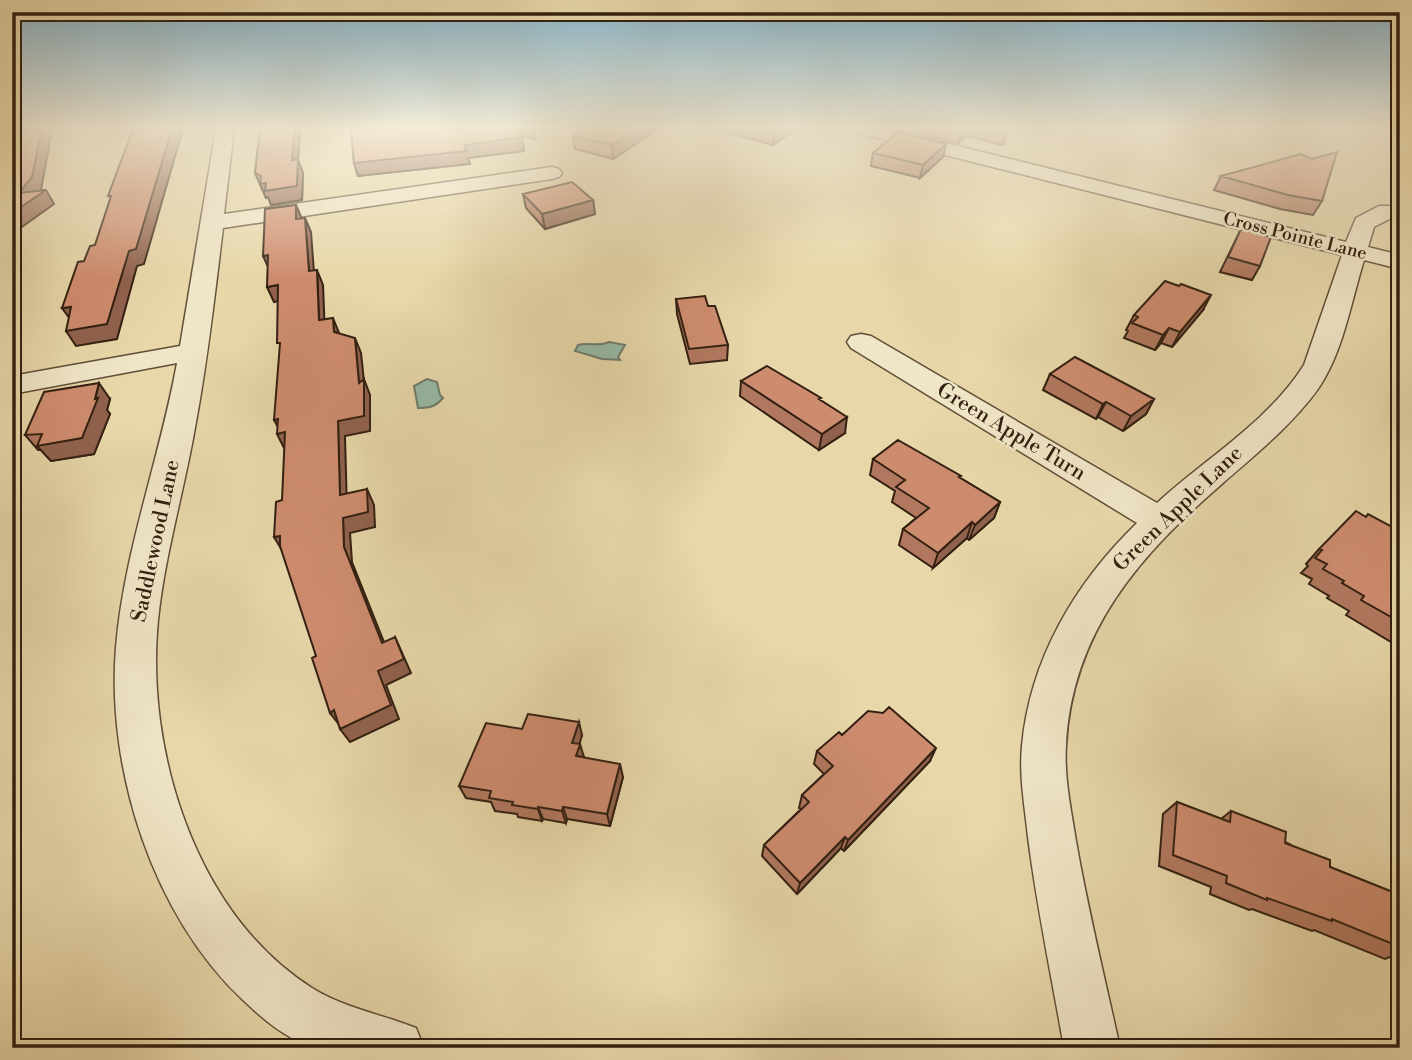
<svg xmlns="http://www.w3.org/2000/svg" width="1412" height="1060" font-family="'Libre Bodoni',serif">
<rect width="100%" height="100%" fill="#e7d7a9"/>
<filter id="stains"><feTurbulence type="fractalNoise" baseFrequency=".00286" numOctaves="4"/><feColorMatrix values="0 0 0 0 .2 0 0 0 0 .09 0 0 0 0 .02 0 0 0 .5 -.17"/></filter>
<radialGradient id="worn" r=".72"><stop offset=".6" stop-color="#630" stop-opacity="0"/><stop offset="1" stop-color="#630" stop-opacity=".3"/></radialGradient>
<path fill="#97baa7" stroke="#6f7c6b" stroke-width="2" d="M609 342 625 345 618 357 620 360 602 359 575 351 578 345C588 342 599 347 609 342Z
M427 379 437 382 440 395 443 398C436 406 431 408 418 408L414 386Z"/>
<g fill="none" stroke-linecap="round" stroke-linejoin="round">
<g stroke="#604e37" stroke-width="3">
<path id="street" d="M216 129H234L224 214 552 167 559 169 562 173 559 177 552 179 223 228C215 293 208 358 196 422 185 488 165 553 158 620 145 751 196 915 312 988 344 1008 381 1014 416 1028L424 1048C397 1048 371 1048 344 1048 335 1048 322 1050 313 1047 286 1039 263 1019 243 1000 153 916 106 769 116 647 124 551 160 458 177 363L12 394V376L180 346Z
M856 129H889L1346 242 1356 218 1379 206H1395L1398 211 1395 216 1374 227 1368 247 1400 255V269L1364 260C1351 302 1343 353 1318 389 1292 425 1257 453 1224 482 1141 554 1072 630 1066 746 1064 778 1071 809 1076 841 1088 910 1105 979 1120 1048H1064C1052 978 1037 908 1028 837 1025 807 1019 777 1022 746 1030 659 1075 583 1137 523L851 348 847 342 851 336 861 334 871 336 1157 503C1206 458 1268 422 1304 365L1342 255 858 133Z"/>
</g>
<use href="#street" fill="#efe5c7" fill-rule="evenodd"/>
</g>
<path fill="#b1785f" stroke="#332011" stroke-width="2" d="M260 129H300L298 160 303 173 302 200 271 205 268 197 266 198 255 173Z
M351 129H535V139L519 134 524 151 468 158 470 164 358 176 354 163Z
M584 129H658L613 159 575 149 573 136Z
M725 129H796L773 145 725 132Z
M913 129H1006L1007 132 1003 145 966 136 958 143 912 132Z
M946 144 943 157 920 178 871 166 873 153Z
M1221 176 1322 201 1313 215 1280 209 1214 190Z
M523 194 593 200 595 214 545 229 526 208Z
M1241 229 1260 266 1252 280 1220 272Z
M676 299 708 306 728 345 727 360 690 364 677 314Z
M1203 310 1172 347 1161 343 1155 350 1124 338 1128 331 1126 330 1134 315Z
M1050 374 1154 399 1146 414 1123 431 1098 417 1096 419 1043 390Z
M741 381 845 433 819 450 740 396Z
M110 399 107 410 110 414 94 454 51 461 41 450H38L25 435Z
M873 459 960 478 1000 502 994 518 969 540 967 538 933 568 899 545 903 529 916 518 892 502 895 491 870 475Z
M1366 517 1400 531V634L1391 642 1346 615 1349 611 1327 598 1329 596 1309 584 1312 579 1301 573 1308 566 1306 564 1319 549Z
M522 729 582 735 579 744 584 758 623 777 610 826 567 819 566 823 543 819 542 821 518 817 517 814 495 811 491 802 466 798 459 786Z
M842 735 930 761 844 851 841 848 797 894 762 856 764 845 801 809 799 808 802 795 824 774 814 764 817 751Z
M1177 802 1221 819 1231 811 1330 867 1400 895V953L1385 959 1314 930 1312 931 1252 909 1249 910 1210 894 1211 887 1159 866 1163 814Z"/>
<path fill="#90624e" stroke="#332011" stroke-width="2" d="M42 129H52L41 190H46L54 204 12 234V213Z
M172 129H182V132L144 264 137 266 117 339 76 346 66 331Z
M295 129H300L298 160 303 173 302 200 271 205 268 197 266 198 260 184 292 160Z
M637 129H658L613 159 612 145Z
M777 129H796L773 145V132Z
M962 129H968L966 136 958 143Z
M522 137 524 151 468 158 470 164 358 176 354 163 464 145Z
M946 144 943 157 920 178 923 165Z
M593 200 595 214 545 229 542 214Z
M296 205 302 219H296Z
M305 218 311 232 315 286 309 271Z
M268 255 270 271 263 256Z
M317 270 323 285 325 336 319 320Z
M278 285 284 300 274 302 267 287Z
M1211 295 1203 310 1172 347 1180 332Z
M71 307 73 323 62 308Z
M333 318 339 333 334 332Z
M1169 328 1161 343 1155 350 1163 335Z
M355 338 361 353 364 381V379L370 395V431L345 436 347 511 340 495 338 421 359 383Z
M99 383 110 399 107 410 110 414 94 454 51 461 37 446 95 399Z
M1154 399 1146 414 1123 431 1131 416Z
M1106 402 1098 417 1096 419 1103 404Z
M847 417 845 433 819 450 822 434Z
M278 419 293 448 285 450 277 434 281 433 274 420Z
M367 489 374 505 375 527 350 533 352 562 390 657 382 643 344 547 343 518Z
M1000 502 994 518 969 540 975 525Z
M972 522 967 538 933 568 938 553Z
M280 536 283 552 274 537Z
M395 637 411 673 386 685 399 719 350 742 340 729Z
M334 710 340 726 330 713Z
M579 722 582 735 576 756 572 743Z
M580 744 584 757 576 756Z
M936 748 930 761 844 851 848 840Z
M620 764 623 777 610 826 607 814Z
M538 807 543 819 542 821 538 809Z
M563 807 567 819 566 823 562 811Z
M845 837 841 848 797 894 800 883Z"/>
<path fill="#ce8c6f" stroke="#332011" stroke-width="2" d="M12 129H42L32 177 19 193 46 190 12 213Z
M133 129H172L136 249 129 251 107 324 66 331 71 307 62 308 78 262 84 261 90 246 95 245 111 196H108Z
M260 129H295L292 160 298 159 297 186 265 191 266 183 260 184 261 176 255 173Z
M351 129H513L522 137 464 145 467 151 354 163Z
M584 129H637L612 145 573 136Z
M763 129H777L773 132Z
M898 132 946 144 923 165 873 153Z
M1337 152 1322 201 1288 195 1221 176 1301 154 1312 159Z
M572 182 593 200 542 214 523 194Z
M296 205V219L305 218 309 271 317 270 319 320 333 318 334 332 355 338 359 383 364 379V416L338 421 340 495 367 489 368 512 343 518 344 547 382 643 395 637 404 659 378 671 391 705 340 729 334 710 330 713 312 658 316 656 280 546V536L274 537 276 502 282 500 285 432 277 434 278 419 274 420 280 343H277L278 285 267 287 268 255 263 256 265 209Z
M1241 229 1271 237 1260 266 1228 257Z
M1165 281 1179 286 1181 284 1211 295 1180 332 1169 328 1163 335 1132 323 1138 317 1134 315Z
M705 296 708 306H715L728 345 689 349 676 299Z
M1075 357 1154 399 1131 416 1106 402 1103 404 1050 374Z
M767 366 821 398 819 399 847 417 822 434 741 381Z
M99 383 95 399 98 398 82 438 37 446 42 434 25 435 44 392Z
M898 440 961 476 959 477 1000 502 975 525 972 522 938 553 903 529 929 508 896 487 905 480 873 459Z
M1356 511 1366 517 1368 514 1400 531V622L1361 600 1364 596 1342 583 1344 581 1323 569 1327 564 1315 558 1322 550 1319 549Z
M889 707 936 748 848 840 845 837 800 883 764 845 809 802 802 795 833 766 817 751 839 732 842 735 868 711 883 713Z
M528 714 579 722 572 743 580 744 576 756 620 764 607 814 563 807 562 811 538 807V809L512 805 513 802 489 798 491 791 459 786 486 723 522 729Z
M1177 802 1230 822 1231 811 1286 832 1285 843 1330 860V867L1400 895V947L1332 919V921L1267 898V900L1226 883 1227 876 1173 855Z"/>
<linearGradient id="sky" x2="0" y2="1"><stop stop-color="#87b6ce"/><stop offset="0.46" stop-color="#f4edd8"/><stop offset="1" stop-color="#f4edd8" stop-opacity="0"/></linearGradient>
<rect width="1412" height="278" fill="url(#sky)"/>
<g text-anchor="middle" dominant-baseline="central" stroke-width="5" stroke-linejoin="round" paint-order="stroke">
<g font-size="18" fill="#332011" stroke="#efe5c7">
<text transform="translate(1295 236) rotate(14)">Cross Pointe Lane</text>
</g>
<g font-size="21" fill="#332011" stroke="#efe5c7">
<text transform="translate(1011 432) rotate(31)">Green Apple Turn</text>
<text transform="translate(1178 509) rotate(-44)">Green Apple Lane</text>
<text transform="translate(156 541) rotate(-78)">Saddlewood Lane</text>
</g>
</g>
<rect width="1412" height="1060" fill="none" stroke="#e7d7a9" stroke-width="42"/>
<rect x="14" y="14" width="1384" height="1032" fill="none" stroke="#332011" stroke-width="3.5"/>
<rect x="21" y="21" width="1370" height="1018" fill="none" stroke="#332011" stroke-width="2"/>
<rect width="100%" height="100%" filter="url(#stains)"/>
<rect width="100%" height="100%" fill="url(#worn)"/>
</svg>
